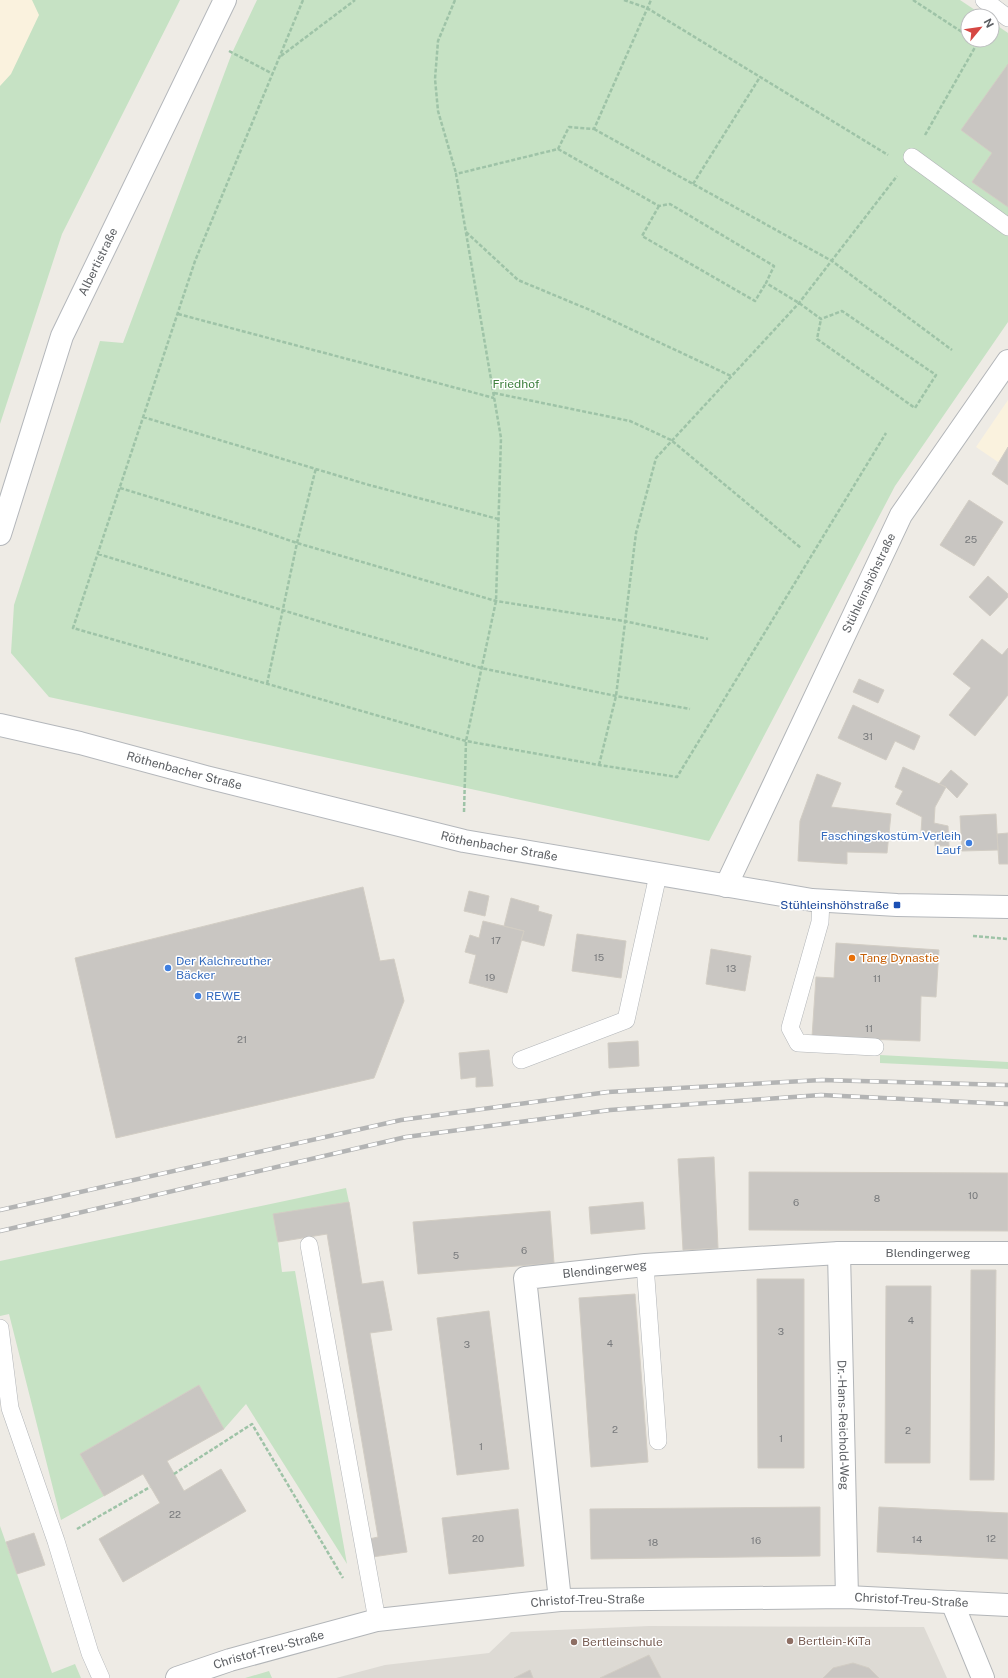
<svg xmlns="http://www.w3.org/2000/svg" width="1008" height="1678" font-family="'Public Sans',sans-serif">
<rect width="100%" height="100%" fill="#eeebe5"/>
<path fill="#faf2de" d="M0 0H68L0 197Z
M1008 400V447L998 462 976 447Z"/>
<path fill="#dddad4" d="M649 1626 924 1627 947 1678H336L385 1665 489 1653 511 1632Z"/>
<path fill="#c6e2c4" d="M32 0H180L62 234 0 424V86L11 74 39 15Z
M257 0H960L984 16H968V40H992V22L1008 33V322L895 486 709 841 49 697 11 653 14 605 100 341 123 343 232 53Z
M880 1055 1008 1062V1069L880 1063Z
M346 1188 349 1202 278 1242 282 1272 295 1271 347 1564 246 1404 224 1429 199 1385 80 1454 104 1496 61 1520 9 1314 0 1316V1261Z
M0 1526 52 1673 75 1664 81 1678H0Z
M269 1671 272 1678H245Z"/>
<path fill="#c9c6c2" stroke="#d2cdc4" d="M1008 64V207L972 182 992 153 961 130Z
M1008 447V485L992 474Z
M969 500 1003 522 974 566 940 545Z
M988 576 1008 594V597L990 616 969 597Z
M982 639 1002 655 1008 648V695L975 736 949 715 971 688 953 674Z
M859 679 884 690 878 703 853 692Z
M853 705 920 736 914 750 895 741 886 760 838 738Z
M903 767 946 787 935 807 934 823 948 826 949 846H935V832L921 833 922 817 896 804 903 791 895 787Z
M951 770 968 784 957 798 946 787 939 784Z
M817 774 841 783 831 807 891 814 887 853 847 852V864L798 861 800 821Z
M996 814 998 850 962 851 960 816Z
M1008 833V864H999L997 834Z
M363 887 380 961 394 959 404 1001 374 1078 116 1138 75 958Z
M469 891 489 896 485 916 464 911Z
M511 898 539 906 538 911 552 915 544 946 521 940 524 931 504 926Z
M483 921 524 931 507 993 469 983 476 955 465 952 470 935 479 938Z
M577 934 626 941 621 978 572 971Z
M836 943 939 950 936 997 921 996 920 1041 812 1037 816 977 834 978Z
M711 949 751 956 745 991 706 984Z
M638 1041 639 1066 609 1068 608 1043Z
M489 1050 493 1086 476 1087V1077L461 1079 459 1053Z
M714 1157 718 1248 683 1250 678 1159Z
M749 1172 1008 1173V1231L749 1230Z
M349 1202 362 1284 383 1281 392 1330 370 1333 407 1552 372 1557 369 1539 378 1537 327 1234 278 1242 273 1214Z
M643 1202 645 1229 591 1234 589 1207Z
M550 1211 554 1263 418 1274 413 1222Z
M971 1270H996L994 1480H970Z
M757 1279H804V1468H758Z
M886 1286H931L930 1463H885Z
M635 1294 648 1462 591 1467 579 1298Z
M489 1311 509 1469 457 1475 437 1318Z
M199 1385 224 1429 167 1461 184 1491 221 1469 246 1511 123 1582 99 1539 160 1503 143 1474 104 1496 80 1454Z
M820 1507V1556L591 1559 590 1509Z
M879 1507 1008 1513V1559L877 1552Z
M518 1509 524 1566 449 1574 442 1518Z
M34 1533 45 1565 17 1574 6 1542Z
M649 1655 661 1678H600Z
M853 1663 869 1668 879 1678H823L833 1668Z
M530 1670 533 1678H514Z"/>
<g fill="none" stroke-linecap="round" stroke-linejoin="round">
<g stroke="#b2b5b8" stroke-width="18">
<path id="lane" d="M984 0 1008 18
M912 157 1008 227
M821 900 820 922 790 1028 798 1043 875 1047
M521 1060 626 1020 658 875
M309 1245 377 1620
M645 1265 658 1441
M0 1328 10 1408 56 1541 90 1653 101 1678"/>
</g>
<g stroke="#b2b5b8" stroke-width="24">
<g id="street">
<path id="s1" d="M726 886 901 515 1008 361"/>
<path id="s2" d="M839 1253 847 1597"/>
<path id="s3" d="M560 1600 525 1278 645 1265 839 1253H1008"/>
<path d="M952 1602 983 1678"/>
<path id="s4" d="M177 1678 230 1660 377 1620 560 1600 847 1597 1008 1605"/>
</g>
</g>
<g stroke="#b4b7bb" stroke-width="24">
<g id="secondary">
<path id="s5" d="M0 534 62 336 225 0"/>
<path id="s6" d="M0 725 80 743 206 777 464 841 812 900 897 905 1008 907"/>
</g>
</g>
<path stroke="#9ec3a7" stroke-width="2.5" stroke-dasharray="4 2" stroke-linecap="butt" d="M303 0 195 261 73 628 466 741 599 765 677 777 886 433
M455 0 438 41 435 79 438 111 456 173
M624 0 647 8 888 155
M913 0 968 36
M229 51 273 74
M281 56 355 0
M594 129 832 261 952 350
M925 135 978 42 975 40
M558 149 659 206 670 204 774 266 766 283 799 303 821 319 842 311 936 375 915 408 817 339 821 319
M693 184 760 77
M659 206 642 236 755 301 766 283
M466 232 518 280 590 310 731 376
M178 314 494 398
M494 393 630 421 671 440 801 548
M143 417 369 485 498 519
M120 488 259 530 297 543 496 601 624 621 708 639
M98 554 338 627 481 668 616 696 690 709
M267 684 297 543 316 468
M599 765 616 696 636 533 656 458 799 303 897 176
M464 812 466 741 496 601 501 438 456 174 558 149 569 127 594 129 651 0
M973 936 1008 939
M174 1474 252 1424 343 1578
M77 1529 150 1487"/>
<use href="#lane" stroke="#fff" stroke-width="17"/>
<use href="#street" stroke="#fff" stroke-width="22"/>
<use href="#secondary" stroke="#fff" stroke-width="22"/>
<g stroke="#b3b4b4" stroke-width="4.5">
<path id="rail" d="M0 1210 401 1120 608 1092 822 1080 1008 1085
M0 1231 406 1137 610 1110 821 1095 1008 1104"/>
</g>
<use href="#rail" stroke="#fff" stroke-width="3" stroke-dasharray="9" stroke-linecap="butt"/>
</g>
<g fill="#3f7fe0" stroke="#fff" stroke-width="1.5">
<circle cx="969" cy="843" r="4"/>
<circle cx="168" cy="968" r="4"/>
<circle cx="198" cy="996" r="4"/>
</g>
<rect fill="#1a4fb4" stroke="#fff" stroke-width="1.5" x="893" y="901" width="8" height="8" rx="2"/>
<circle fill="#e8710a" stroke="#fff" stroke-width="1.5" cx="852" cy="958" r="4"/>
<g fill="#8d6e63" stroke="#fff" stroke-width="1.5">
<circle cx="790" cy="1641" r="4"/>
<circle cx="574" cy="1642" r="4"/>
</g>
<g text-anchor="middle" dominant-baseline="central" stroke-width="3" stroke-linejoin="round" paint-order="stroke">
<g font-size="10" fill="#787a7c">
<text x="971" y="539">25</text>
<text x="868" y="736">31</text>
<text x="496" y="940">17</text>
<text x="599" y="957">15</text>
<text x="731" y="968">13</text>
<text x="490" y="977">19</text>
<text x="877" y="978">11</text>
<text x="869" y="1028">11</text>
<text x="242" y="1039">21</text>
<text x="973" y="1195">10</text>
<text x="877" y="1198">8</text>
<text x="796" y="1202">6</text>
<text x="524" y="1250">6</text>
<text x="456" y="1255">5</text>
<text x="911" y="1320">4</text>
<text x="781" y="1331">3</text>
<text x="610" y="1343">4</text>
<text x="467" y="1344">3</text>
<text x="615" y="1429">2</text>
<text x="908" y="1430">2</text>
<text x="781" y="1438">1</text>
<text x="481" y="1446">1</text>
<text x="175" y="1514">22</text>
<text x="478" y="1538">20</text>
<text x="991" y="1538">12</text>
<text x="917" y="1539">14</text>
<text x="756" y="1540">16</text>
<text x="653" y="1542">18</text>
</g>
<g font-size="12" fill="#5d6064" stroke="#fff">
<text stroke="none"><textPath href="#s5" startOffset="290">Albertistraße</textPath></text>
<text stroke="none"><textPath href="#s1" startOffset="335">Stühleinshöhstraße</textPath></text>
<text stroke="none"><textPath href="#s6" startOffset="190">Röthenbacher Straße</textPath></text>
<text stroke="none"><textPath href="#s6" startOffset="514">Röthenbacher Straße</textPath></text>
<text stroke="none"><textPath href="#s3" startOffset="728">Blendingerweg</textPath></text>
<text stroke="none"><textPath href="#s3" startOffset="404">Blendingerweg</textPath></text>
<text stroke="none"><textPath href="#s2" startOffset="172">Dr.-Hans-Reichold-Weg</textPath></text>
<text stroke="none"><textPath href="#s4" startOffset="744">Christof-Treu-Straße</textPath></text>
<text stroke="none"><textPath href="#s4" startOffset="420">Christof-Treu-Straße</textPath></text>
<text stroke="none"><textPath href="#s4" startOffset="96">Christof-Treu-Straße</textPath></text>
</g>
<g font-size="12" fill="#3f813f" stroke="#fff">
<text x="516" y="384">Friedhof</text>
</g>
<g font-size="12" fill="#366cbe" stroke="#fff" text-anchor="start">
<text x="961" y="836" text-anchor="end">Faschingskostüm-Verleih<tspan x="961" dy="14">Lauf</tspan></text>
<text x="176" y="961">Der Kalchreuther<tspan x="176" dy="14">Bäcker</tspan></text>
<text x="206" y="996">REWE</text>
</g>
<g font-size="12" fill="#164399" stroke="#fff" text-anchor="end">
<text x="889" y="905">Stühleinshöhstraße</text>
</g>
<g font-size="12" fill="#c56008" stroke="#fff" text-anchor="start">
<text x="860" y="958">Tang Dynastie</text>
</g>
<g font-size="12" fill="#785e54" stroke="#fff" text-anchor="start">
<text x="798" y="1641">Bertlein-KiTa</text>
<text x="582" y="1642">Bertleinschule</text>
</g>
</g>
<g transform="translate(980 28) rotate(61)"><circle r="19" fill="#ffffff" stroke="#bebfc1"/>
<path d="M0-3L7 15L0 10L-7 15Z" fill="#d64743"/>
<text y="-6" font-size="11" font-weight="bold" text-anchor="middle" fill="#5d6064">N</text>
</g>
</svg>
